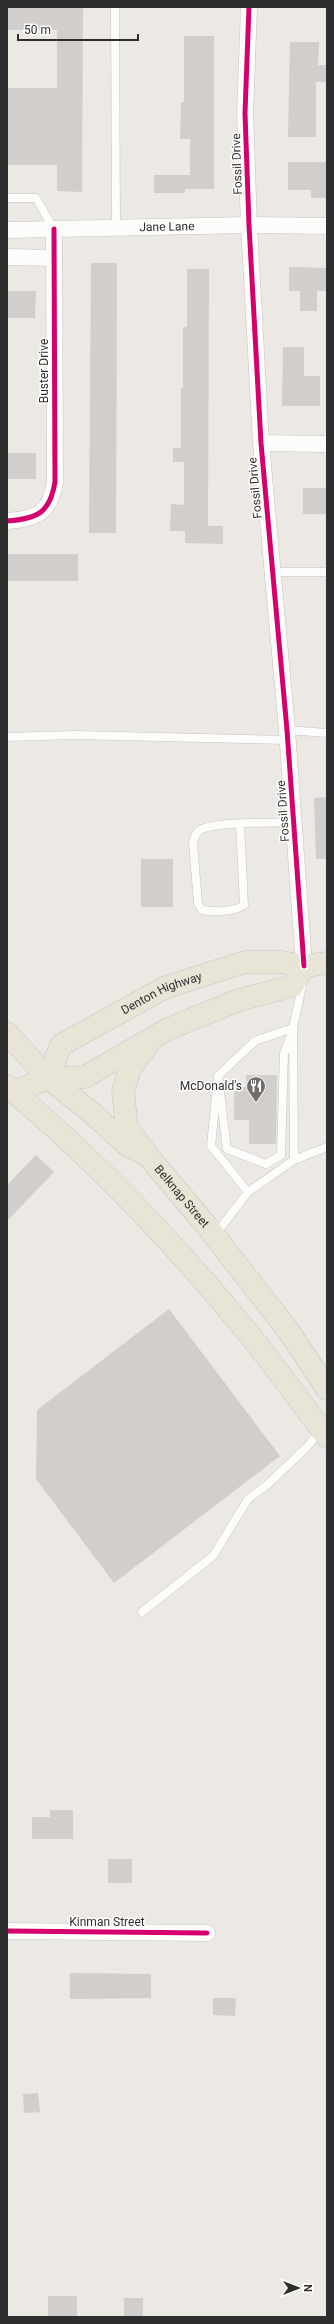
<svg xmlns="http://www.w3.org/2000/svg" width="334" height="2324" font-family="Roboto,sans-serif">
<rect width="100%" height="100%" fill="#ece8e4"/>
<path fill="#d1cecb" d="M7 7H83L82 192 57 191V165H7V88H57V30H7Z
M184 36H214V189H185V193H154V175H190V139H180L181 102H184Z
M290 42H319L318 65H327V82H316V137H288Z
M288 162H327V198H311V190H288Z
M91 263H117L116 533H89Z
M289 267 327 268V291H317V311H300V291H289Z
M187 269H209L208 526H223V544L185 543V531H170L171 504 184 505V462H173V448H181V388H183V327H187Z
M7 291H36L35 318H7Z
M283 347H304V376H320V406H282Z
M7 453H36V479H7Z
M303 488H327V514H303Z
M7 554H78V581H7Z
M327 797V859H316L314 798Z
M141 859H173V907H141Z
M246 1075H277L276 1144H249V1120H234V1087H246Z
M36 1155 54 1172 7 1221V1185Z
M169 1309 280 1456 114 1583 36 1479 37 1410Z
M50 1810H73V1839H32V1817H50Z
M108 1859H132V1883H108Z
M70 1973 151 1974V1998L70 1999Z
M213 1998H236L235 2016 213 2015Z
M38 2093 40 2112 24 2113 23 2094Z
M48 2296H77V2317H48Z
M124 2298H143V2317H124Z"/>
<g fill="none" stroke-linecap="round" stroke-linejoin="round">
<g stroke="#c5c4c5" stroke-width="9">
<path id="service" d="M115 7 116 228
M7 198H36L54 229
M273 572H327
M287 730 327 733
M7 737 75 735 287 740
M240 824 244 905C233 912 215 912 202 910L198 903 193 843C195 837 195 833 200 830 213 821 276 823 294 822
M218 1076 227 1149 266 1164 281 1155 284 1054 291 1035
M294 1160 327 1147
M248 1192 211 1146 218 1076 255 1041 293 1028
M215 1235 248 1192 294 1160 293 1028 303 981
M142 1612 213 1556 248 1499 267 1485 307 1447 321 1430"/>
</g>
<g stroke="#c5c4c5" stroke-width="17">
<g id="minor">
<path d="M249 7 245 113 249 225 261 443 287 730 304 966"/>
<path id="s1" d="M7 230 249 225 327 226"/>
<path d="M7 257 54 258"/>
<path d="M261 443 327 444"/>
<path d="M7 521C37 519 50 513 55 482L54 229"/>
<path d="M7 1931 207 1933"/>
</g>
</g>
<g stroke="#c6c5c4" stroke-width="23">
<g id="primary">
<path id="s2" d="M7 1033 48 1078 92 1113 127 1145 147 1155 206 1225 287 1329 327 1389"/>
<path id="s3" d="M48 1078 61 1045 164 988 245 962H282L304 966 327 963"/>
<path d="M7 1086C94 1159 180 1249 252 1338 278 1370 302 1404 327 1437"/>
<path d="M14 1092 48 1078 85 1077 168 1029 239 1000 292 986 304 966"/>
<path d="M143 1149 127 1128 123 1091 130 1069 148 1044"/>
</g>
</g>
<use href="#service" stroke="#fcfcfb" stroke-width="8"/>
<use href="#minor" stroke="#fcfcfb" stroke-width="16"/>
<use href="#primary" stroke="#e8e4d6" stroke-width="22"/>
<g stroke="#fff" stroke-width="8">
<path id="cycleway" d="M249 7 245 113 249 225 261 443 287 730 304 966
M7 521C37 519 50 513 55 482L54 229
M7 1931 207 1933"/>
</g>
<use href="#cycleway" stroke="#d6006c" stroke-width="5"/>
</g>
<defs>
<g id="restaurant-pin" transform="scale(1)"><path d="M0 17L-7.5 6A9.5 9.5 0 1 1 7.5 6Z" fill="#706f6e" stroke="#fff"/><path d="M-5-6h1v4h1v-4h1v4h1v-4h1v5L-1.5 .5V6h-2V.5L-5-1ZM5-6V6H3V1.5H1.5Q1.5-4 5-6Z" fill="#fff"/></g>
</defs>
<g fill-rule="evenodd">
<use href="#restaurant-pin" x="256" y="1086"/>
</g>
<g text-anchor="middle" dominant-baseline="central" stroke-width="3" stroke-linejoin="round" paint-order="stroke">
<g font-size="12" fill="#2e2e2e" stroke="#fff">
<text transform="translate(237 164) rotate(-92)">Fossil Drive</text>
<text stroke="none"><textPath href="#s1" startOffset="160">Jane Lane</textPath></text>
<text transform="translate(44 371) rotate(-90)">Buster Drive</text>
<text transform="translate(255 488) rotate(-95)">Fossil Drive</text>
<text transform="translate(283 811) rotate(-94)">Fossil Drive</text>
<text stroke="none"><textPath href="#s3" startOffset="149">Denton Highway</textPath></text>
<text stroke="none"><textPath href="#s2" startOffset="241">Belknap Street</textPath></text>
<text x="107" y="1922">Kinman Street</text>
</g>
<g font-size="12" fill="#2e2e2e" stroke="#fff" text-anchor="end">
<text x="242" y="1086">McDonald's</text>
</g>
</g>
<rect width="334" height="2324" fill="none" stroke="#2e2e2e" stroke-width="16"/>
<g transform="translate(298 2288) rotate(90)" stroke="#ffffff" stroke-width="3" paint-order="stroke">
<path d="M0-3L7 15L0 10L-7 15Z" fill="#2e2e2e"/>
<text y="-6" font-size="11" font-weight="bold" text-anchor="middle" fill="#2e2e2e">N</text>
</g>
<path d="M18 34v6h120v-6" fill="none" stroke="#2e2e2e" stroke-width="2"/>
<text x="24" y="34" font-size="12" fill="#2e2e2e" stroke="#ffffff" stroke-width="3" paint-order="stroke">50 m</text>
</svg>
